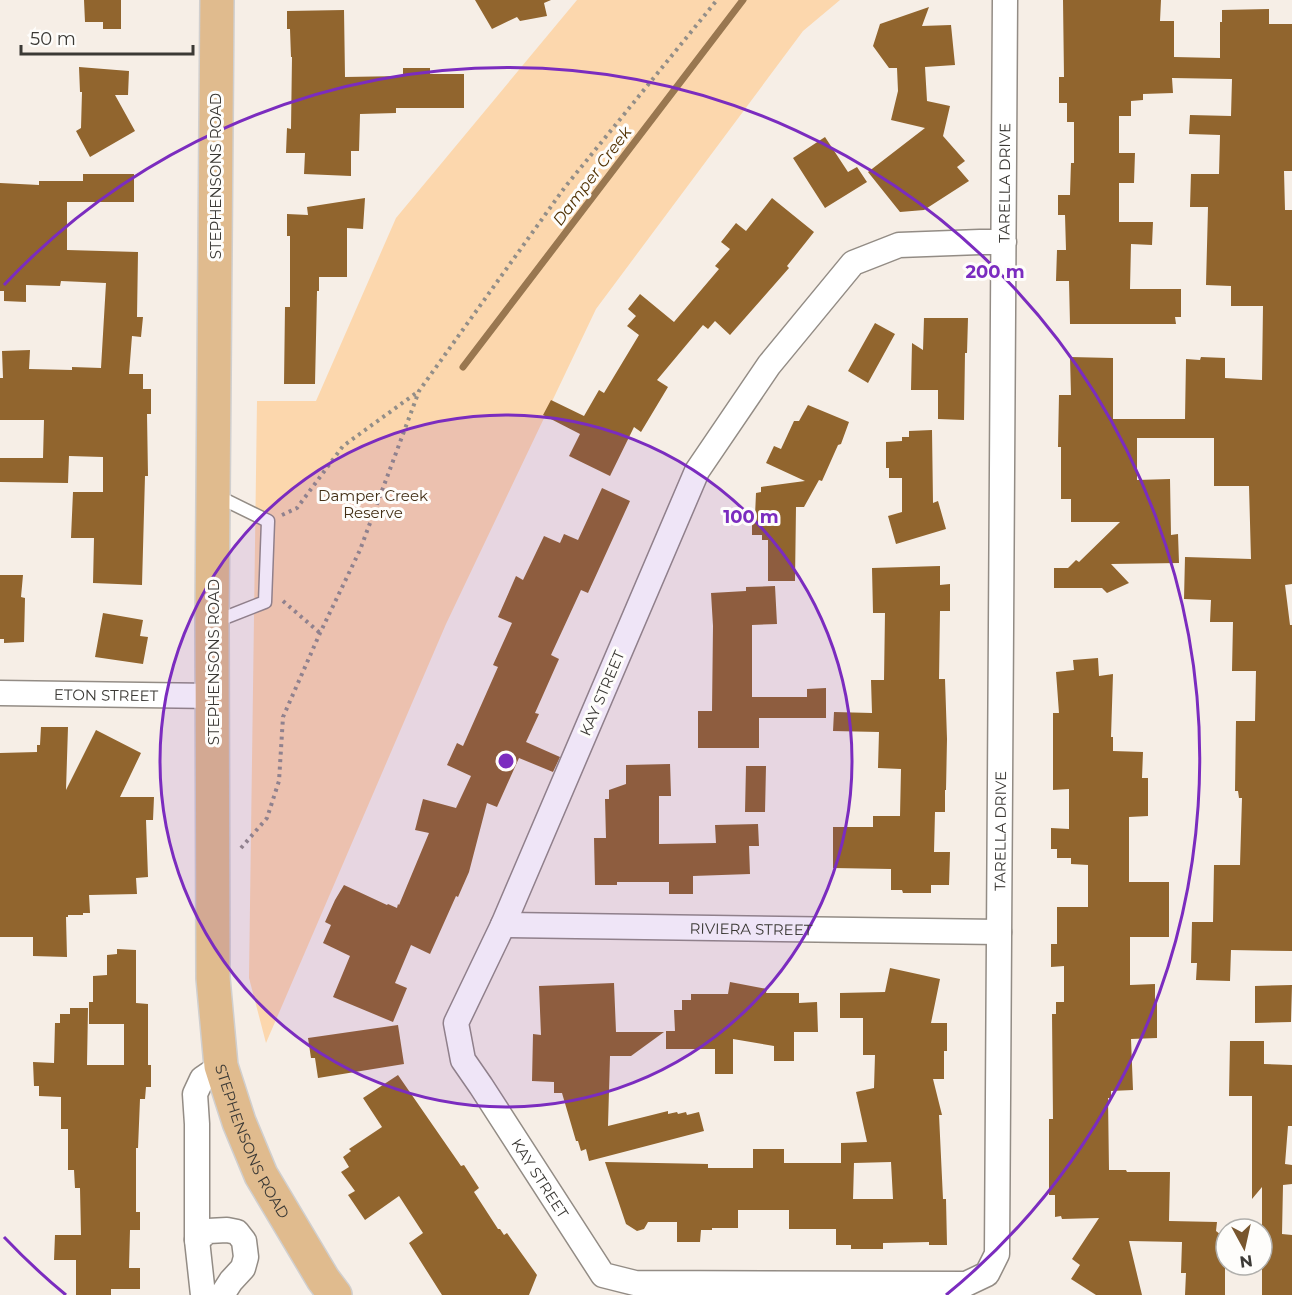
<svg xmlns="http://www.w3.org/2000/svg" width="1292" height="1295" font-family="Montserrat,sans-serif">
<rect width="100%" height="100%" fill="#f6eee6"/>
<path fill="#fcd7ad" d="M577 0H840L803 31 596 309 446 624 266 1043 249 978 257 401H316L396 218Z"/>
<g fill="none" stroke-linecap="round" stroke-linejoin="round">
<path stroke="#997750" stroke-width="7" d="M463 367 743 0"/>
</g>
<path fill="#91652e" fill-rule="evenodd" d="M84 0H121V29H103V22H85Z
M475 0H551L544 3 547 16 520 21 517 17 492 29Z
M1063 0H1161L1160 21H1174V57L1220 58V22H1222V10L1269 9V24H1292V171H1284L1285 210H1292V584L1285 585 1290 625H1292V951L1231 950 1230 981 1196 980 1197 963H1191L1192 922H1213L1214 865H1240L1242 798H1239L1238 791H1235L1236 721H1255L1256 671H1232L1233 622H1210L1211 600 1184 599 1185 557 1251 559 1249 486H1214V438H1137V480L1170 479 1171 535 1178 534 1179 563 1111 564 1129 583 1107 593 1102 588H1054V568H1068L1076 560 1079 562 1120 522H1071V499H1061V447H1058L1059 395H1071L1070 357 1113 358V419H1185L1186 359 1200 360 1201 357 1225 358V378L1262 380 1263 306H1231V286L1206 285 1208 207H1190L1191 174H1219L1220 135 1189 134 1190 115 1231 116 1232 79 1172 78 1173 93 1143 94V100L1131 101V116H1119V153H1135L1134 183H1119V222H1153L1152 245 1131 244 1130 289H1181V317H1175L1176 324H1070L1069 281H1056L1057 250H1066L1065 215H1058V195H1070L1071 163H1074V122H1067V103H1059V77H1064Z
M929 7 922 26 951 25 955 65 925 67 927 101 950 106 943 136 965 161 957 167 969 181 924 210 900 212 868 172 925 128 891 120 898 91 897 68H889L873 46 880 24Z
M344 10 345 77 403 76V68H430V74H464V108H396V113L360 114 359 151H351V176L304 174 305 153H286L287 128 291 129 292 57H291L290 29H287V11Z
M79 67 129 71 128 95H115L135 131 90 157 76 131 81 128 82 92H80Z
M825 137 848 172 857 167 867 182 825 208 793 158Z
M83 174H134V202H67V250L138 252 137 317H143L141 337 132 336 129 374H143V389H151V414H147L148 476H145L142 585 93 583 94 538H71L73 492H103V457L69 456 68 483 0 482V458H43L44 420H0V378H3L2 351 30 350 29 369 72 370V367L101 368 106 283 61 281 60 286 26 285V302L4 301V291H0V183L39 185V181H83Z
M365 198 363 229 347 228V277H319V291H317L315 384H284L285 307H290V236H287V214L308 215 307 207Z
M772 198 814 232 787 266 789 268 730 335 715 321 708 329 703 325 657 380 668 387 641 432 634 427 610 476 569 456 580 434 543 415 551 400 584 416 599 390 604 393 639 335 627 326 636 316 628 309 640 294 674 322 719 269 715 266 730 249 721 242 736 223 746 231Z
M924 318H968L967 353H965L964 420 938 419V390H911L912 343 923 350Z
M875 323 895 334 868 383 848 371Z
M808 405 849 422 841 444 838 445 822 481 819 480 804 507H796L795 581H768V540H762V535H752V516H755L756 493 761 492V487L805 481 766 463 774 446 781 449 794 421H799Z
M932 430 933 503 938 501 946 529 896 544 888 516 902 512V478H889V468H886V442L902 441V437H909V431Z
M602 488 630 501 588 593 581 590 551 655 559 659 535 713 539 714 526 742 560 757 553 772 519 758 497 807 487 803 469 872 458 897 456 896 430 954 411 945 395 983 407 988 393 1022 333 997 350 956 323 943 331 925 325 922 335 900 344 885 387 905 388 904 397 908 398 904 399 905 429 833 415 830 423 799 456 808 471 776 447 765 457 743 463 746 498 667 493 665 512 623 498 617 516 576 523 580 544 536 560 543 564 534 578 540Z
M940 566V585L950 584V611H940L939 679H945L947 739 946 790H945V812H935L934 852H950L949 885H931V893H903L902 890H891V869L833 868V827H873V816H900L901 769 878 768 879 732 833 731 834 712 872 713 871 680H884L885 613H873L872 568Z
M0 575H23L21 597 25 598 24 642 4 643V639H0Z
M775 586 777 624 752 625V697H807V689L826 688V718H759V748H698V711H712L713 626 711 593 746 591V587Z
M103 613 143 620 140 636 148 637 143 664 95 657Z
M1098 658 1099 676 1113 674 1111 737H1113V751L1143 752 1142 778H1148V816L1129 817V882H1169V937H1130V985L1155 984V1003H1157V1038L1131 1039 1133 1090 1111 1091V1098H1108L1109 1170H1126L1127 1172H1170L1169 1221 1217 1222 1216 1231 1225 1238V1295H1185L1186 1273H1181L1182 1242 1129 1241 1142 1295H1096L1071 1279 1080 1265 1072 1259 1099 1218 1062 1219 1061 1216 1055 1217V1195H1049V1119H1053L1052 1014H1056V1002H1064V966L1051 967V944H1057V907H1088V865L1071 864V858H1057V849H1051V828L1069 829V789L1053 790V713H1059L1056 672 1074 670 1073 660Z
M41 727H68L66 790 96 730 141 753 120 797H154L153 820H146L148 877 136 878 137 894 89 895 90 913H83V915H68V917H66L67 957 33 956V937H0V753L37 752V745H40Z
M670 764 671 796H659V844L716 843 715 825 758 824 759 846H749L750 874 693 876V894H669V882H617V885H595L594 838H606L605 799H609V790L626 784V765Z
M746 766H766L765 812H745Z
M117 949 136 950V1003L148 1004V1065H151V1087H146L145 1099H140L138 1148H136V1212H140V1230H130L129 1268H140V1289H111V1295H76V1260H54L55 1235H81L80 1188H75L74 1170H68V1129H61V1097L39 1096V1086H34L33 1062 54 1063 55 1023H60V1014H70V1008H88L87 1065H124V1024H89V1002H93V976L107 975V955L117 954Z
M890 968 940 979 931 1023H947V1051H944V1079H933L942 1115H939L943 1199H946L947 1245H929V1242L883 1243V1249H851V1245H836V1229H789V1210H738V1228H712V1230H701L700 1242H677V1222H648L644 1229 637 1231 626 1224 605 1162 708 1164V1168H753V1149H784V1163H841V1143L867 1142 856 1092 874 1088 875 1055H863V1018H840V993L885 992ZM891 1162 893 1199H853L854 1163Z
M730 982 767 989 766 993H799V1003L817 1002 818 1032H794V1061H774V1046L733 1039V1074H715V1049H666V1031H675L674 1010H682V1000H691V994H728Z
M614 983 616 1032H664L631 1056H610L608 1126 668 1111V1114L677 1112 678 1114 686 1112 687 1115 699 1112 704 1131 589 1161 586 1149 581 1151 578 1141H576L562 1093H554V1082L532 1081 533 1034 541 1035 539 986Z
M1292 985 1291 1022 1255 1023V986Z
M398 1025 404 1064 318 1078 315 1058H311L308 1038Z
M1230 1041H1264V1064L1292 1065V1126H1288L1285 1164 1292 1165V1184L1283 1185 1282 1234 1292 1235V1295H1262V1187L1252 1199V1096H1229Z
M398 1075 461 1166 464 1165 479 1188 474 1192 498 1229H500L504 1235 507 1233 537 1275 529 1295H442L409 1243 423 1233 399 1196 365 1220 348 1195 355 1191 341 1172 349 1167 343 1157 351 1151 349 1149 382 1127 363 1098Z"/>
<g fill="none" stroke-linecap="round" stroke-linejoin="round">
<g stroke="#938c85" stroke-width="15">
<path id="service" d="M214 622 265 602 268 521 217 496"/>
</g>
<g stroke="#938c85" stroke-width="27">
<g id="minor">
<path id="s1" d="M1004 242H980L899 245 853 263 769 365 697 471 503 925 456 1023 463 1060 481 1086 603 1275 635 1283 966 1284 987 1274 997 1254 1005 0"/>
<path id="s2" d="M0 693 213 696"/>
<path id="s3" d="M503 925 999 932"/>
<path d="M197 1240 208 1231 227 1230 237 1232 244 1241 246 1257 243 1268 231 1281 222 1295"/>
<path d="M203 1295 197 1240V1124L195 1094 202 1079 221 1066"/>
</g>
</g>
<g stroke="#d0cfcf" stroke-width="36">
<g id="primary">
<path id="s4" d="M217 0 212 623 213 978 221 1066 239 1122 261 1175 323 1279 335 1295"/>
</g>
</g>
<path stroke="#938e88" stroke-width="4" stroke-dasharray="3 4.5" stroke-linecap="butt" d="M282 515 297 508 343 446 419 391
M283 601 320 633
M241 848 267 818 279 781 283 717 320 633 360 550 419 391 565 187 717 0"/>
<use href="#service" stroke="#fff" stroke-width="12"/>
<use href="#minor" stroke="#fff" stroke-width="24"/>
<use href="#primary" stroke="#e0bb8e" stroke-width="33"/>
</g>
<circle cx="506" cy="761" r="346" fill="#7b2cbf" fill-opacity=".12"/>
<g fill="none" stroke="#7b2cbf" stroke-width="3">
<circle cx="506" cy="761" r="346"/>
<path d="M66 1295A692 692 0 0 1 4 1237M4 285A692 692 0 1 1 946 1295"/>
</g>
<g text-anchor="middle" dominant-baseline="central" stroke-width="6" stroke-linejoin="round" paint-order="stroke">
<g font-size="15" fill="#3b3935" stroke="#fefdfb">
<text transform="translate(215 176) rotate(-90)">STEPHENSONS ROAD</text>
<text stroke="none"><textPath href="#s1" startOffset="2792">TARELLA DRIVE</textPath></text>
<text transform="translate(213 662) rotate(-90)">STEPHENSONS ROAD</text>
<text transform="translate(602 693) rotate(-67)">KAY STREET</text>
<text stroke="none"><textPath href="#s2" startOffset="106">ETON STREET</textPath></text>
<text stroke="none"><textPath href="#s1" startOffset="2144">TARELLA DRIVE</textPath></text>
<text stroke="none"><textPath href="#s3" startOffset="248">RIVIERA STREET</textPath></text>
<text stroke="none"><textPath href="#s4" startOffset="1148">STEPHENSONS ROAD</textPath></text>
<text stroke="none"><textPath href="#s1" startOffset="1196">KAY STREET</textPath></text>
</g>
<g font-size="15" fill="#422e15" stroke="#fefdfb">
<text x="373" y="495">Damper Creek<tspan x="373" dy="17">Reserve</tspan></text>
</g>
<g font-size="16" font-style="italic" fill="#523204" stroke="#fefdfb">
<text transform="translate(592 176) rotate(-53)">Damper Creek</text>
</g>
</g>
<circle cx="506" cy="761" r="9" fill="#7b2cbf" stroke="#fefdfb" stroke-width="3"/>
<g font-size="18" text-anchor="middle" font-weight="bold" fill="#7b2cbf" stroke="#fefdfb" stroke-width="6" stroke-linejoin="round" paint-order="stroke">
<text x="995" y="278">200 m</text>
<text x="751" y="523">100 m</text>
</g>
<g transform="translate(1244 1247) rotate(172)"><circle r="28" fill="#fefdfb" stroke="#b0afac" stroke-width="1.5"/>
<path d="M0-4.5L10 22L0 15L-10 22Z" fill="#78562e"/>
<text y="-9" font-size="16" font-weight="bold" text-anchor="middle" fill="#3b3935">N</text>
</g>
<path d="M21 45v9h172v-9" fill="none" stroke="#3b3935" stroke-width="3"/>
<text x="30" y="45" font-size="18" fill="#3b3935" stroke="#fefdfb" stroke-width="4.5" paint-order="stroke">50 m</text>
</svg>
